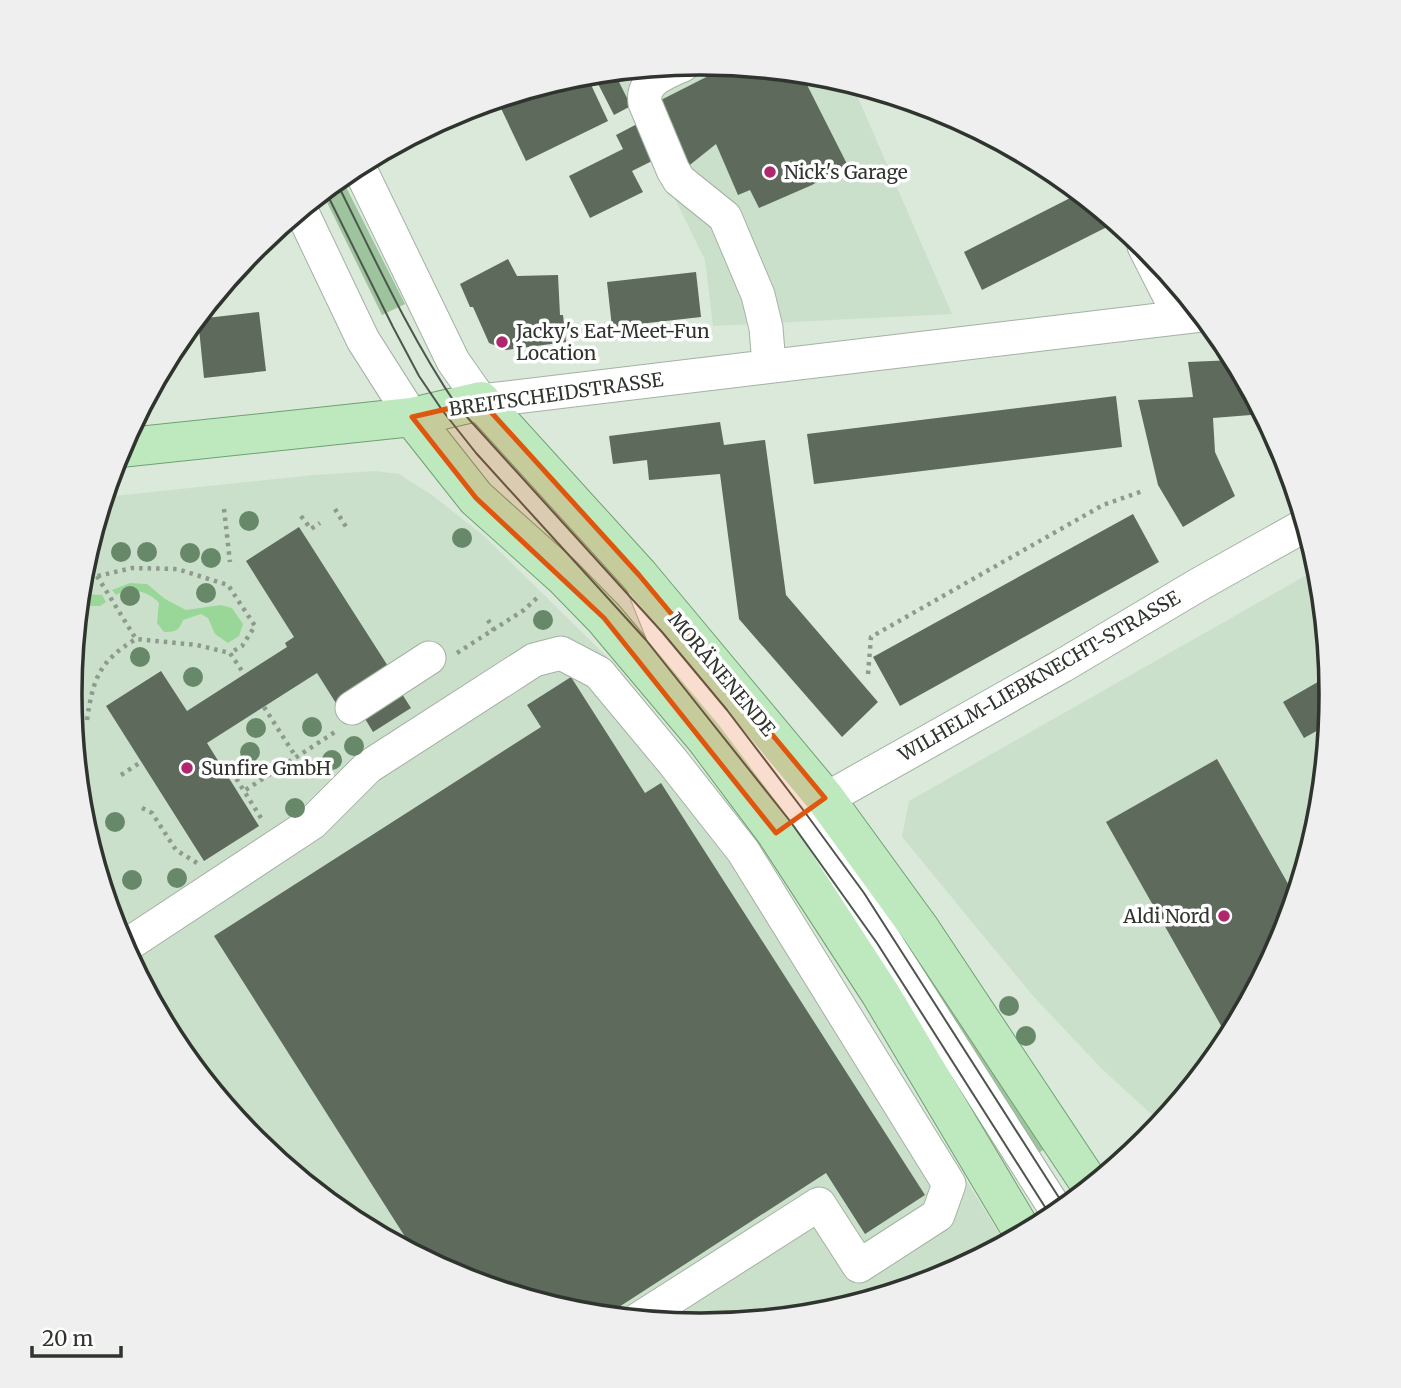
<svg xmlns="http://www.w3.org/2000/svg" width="1401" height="1388" font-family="Merriweather,serif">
<rect width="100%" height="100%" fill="#dae9d9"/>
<path fill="#cbe0ca" d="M701 63 824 75 852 84 952 314 713 326 705 260 613 72Z
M375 471 399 474 432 495 484 536 605 655 767 860 1005 1243 942 1277 823 1313 700 1325 577 1313 459 1277 350 1218 254 1140 176 1044 117 935 82 817 70 694 82 571 104 497 314 475Z
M1319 568 1331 694 1319 818 1283 936 1225 1045 1161 1123 1103 1070 1033 996 902 837 909 801Z"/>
<path fill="#9dc49d" d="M341 177 405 304 382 315 322 192Z
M862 880 1052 1143 1039 1153 953 1016Z"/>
<path fill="#98d798" d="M130 583 147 584 165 599 186 610 221 605 232 608 243 624 239 636 228 643 215 634 208 618 201 614 183 620C179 631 175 632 164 632L157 623 159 603C149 591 130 586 116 595L112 590Z
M79 594 102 595 106 602 100 606H82L78 610Z"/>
<path fill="#5d6a5c" d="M728 66 801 73 847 164 812 185 759 208 750 190 738 195 716 144 686 168 657 102Z
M614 72 631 106 614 115 593 74Z
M586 74 608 121 526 161 497 100Z
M641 122 658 158 632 171 643 192 590 218 569 176 623 149 616 135Z
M1080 193 1097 207 1107 227 982 290 964 252Z
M508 259 517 276 558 275 560 315H563L566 342 506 350 489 343 473 307H470L460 284Z
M696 272 701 317 612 327 607 282Z
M259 312 266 371 204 378 198 319Z
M1234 360 1263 414 1213 418 1215 452 1235 496 1183 527 1158 485 1138 400 1193 397 1188 362Z
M1116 396 1122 447 814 484 807 434Z
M720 422 724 445 765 440 786 595 878 702 842 737 739 619 720 474 649 480 647 460 613 464 609 436Z
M1133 514 1159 562 900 706 873 657Z
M299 527 393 674 339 708 317 673 207 743 259 826 204 861 106 706 161 671 187 711 287 647 285 643 294 637 246 561Z
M1323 607 1325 624 1326 637 1312 613Z
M1330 675 1331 694 1329 724 1304 738 1283 702Z
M571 677 645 793 661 783 925 1195 865 1234 826 1173 605 1316 577 1313 459 1277 416 1254 214 936 541 727 527 705Z
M402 694 411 708 373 732 364 717Z
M1217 759 1295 896 1283 936 1228 1038 1106 822Z"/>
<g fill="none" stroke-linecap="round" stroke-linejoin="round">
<g stroke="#a3b2a3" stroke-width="35">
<path id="minor" d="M683 65C665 73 641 81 645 103L673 170 679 180 725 217 758 295 766 328 769 365
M358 165 453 361 481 401 1201 315
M301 210 363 340 412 417
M1144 246 1180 317
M645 590 671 655 708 699 797 815 882 936 1058 1213
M352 708 429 658
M803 812 1062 666 1198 585 1305 525
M124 947 312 823 368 767 534 660 561 653 599 673 673 762 743 851 949 1184 938 1215 859 1266 819 1204 639 1319"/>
</g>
<g stroke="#6fa170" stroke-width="40">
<path id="major" d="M412 417 476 498 563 576 604 618 705 738 776 833 880 993 1023 1233
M120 448 412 417 481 401 639 575 825 798 921 930 1091 1186"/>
</g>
<path stroke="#8f9a8e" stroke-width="4.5" stroke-dasharray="3.5 5" stroke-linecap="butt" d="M224 509 230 562
M335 509 348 530
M301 516 311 529 320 523
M97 576 136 639 197 645 230 653
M81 580 132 568 177 569 228 585 255 626 242 646 230 653 244 674
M488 620 494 630
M457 653 524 610 539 596
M868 674 871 637 1103 505 1143 491
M264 707 296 757
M87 720C93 679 99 661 136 639
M221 765 226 762 244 791
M121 775 141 762
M142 808 152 813 176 850 197 863
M261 818 244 791 335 732
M1143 1141 1177 1103"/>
<use href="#minor" stroke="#fff" stroke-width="33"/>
<use href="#major" stroke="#bee9be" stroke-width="38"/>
<path stroke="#4e564d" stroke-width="2" d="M336 181C374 257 409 335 457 406L662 632 727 710 804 811 864 893 1065 1207
M325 190 393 327 419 376 442 410 476 453 646 640 790 821 877 943 1052 1218"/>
</g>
<g fill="#68886a">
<circle cx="249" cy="521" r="10"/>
<circle cx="462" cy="538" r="10"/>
<circle cx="121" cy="552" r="10"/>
<circle cx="147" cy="552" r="10"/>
<circle cx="190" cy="553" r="10"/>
<circle cx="211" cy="558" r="10"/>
<circle cx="206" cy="593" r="10"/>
<circle cx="130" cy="596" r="10"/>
<circle cx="543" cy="620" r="10"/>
<circle cx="140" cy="657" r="10"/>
<circle cx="193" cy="677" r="10"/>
<circle cx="312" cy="727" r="10"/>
<circle cx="256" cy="728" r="10"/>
<circle cx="354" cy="746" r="10"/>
<circle cx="250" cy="752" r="10"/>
<circle cx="332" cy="760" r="10"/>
<circle cx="295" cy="808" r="10"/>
<circle cx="115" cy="822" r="10"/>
<circle cx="177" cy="878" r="10"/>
<circle cx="132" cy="880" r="10"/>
<circle cx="1009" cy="1006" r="10"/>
<circle cx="1026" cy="1036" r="10"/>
</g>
<path fill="#df570e" fill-opacity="0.2" stroke="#df570e" stroke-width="5" stroke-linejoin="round" d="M481 401 639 575 825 798 776 833 604 618 476 498 412 417Z"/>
<g fill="#af286d" stroke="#fff" stroke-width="2.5">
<circle cx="770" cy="172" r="7"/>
<circle cx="502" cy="342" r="7"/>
<circle cx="187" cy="768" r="7"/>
<circle cx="1224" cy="916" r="7"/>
</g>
<g text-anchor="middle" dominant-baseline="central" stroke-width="7" stroke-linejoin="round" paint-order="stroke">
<g font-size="19" fill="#2f352e" stroke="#fff" text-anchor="start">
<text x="784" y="172">Nick's Garage</text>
<text x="516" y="331">Jacky's Eat-Meet-Fun<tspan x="516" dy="22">Location</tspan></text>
<text x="201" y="768">Sunfire GmbH</text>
<text x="1210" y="916" text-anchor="end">Aldi Nord</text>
</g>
<g font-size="19" fill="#2f352e" stroke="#fff">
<text transform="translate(556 394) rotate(-8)">BREITSCHEIDSTRASSE</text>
<text transform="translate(722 674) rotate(50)">MORÄNENENDE</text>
<text transform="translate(1039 676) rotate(-30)">WILHELM-LIEBKNECHT-STRASSE</text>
</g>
</g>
<path d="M0 0H1401V1388H0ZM700 75H701A618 618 0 0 1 1319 693V695A618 618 0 0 1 701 1313H700A618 618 0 0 1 82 695V693A618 618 0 0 1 700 75Z" fill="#eeefee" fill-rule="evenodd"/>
<path fill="none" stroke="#2f352e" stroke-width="3.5" d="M700 75H701A618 618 0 0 1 1319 693V695A618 618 0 0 1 701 1313H700A618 618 0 0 1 82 695V693A618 618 0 0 1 700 75Z"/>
<path d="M32 1346v10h89v-10" fill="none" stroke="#2f352e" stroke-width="3.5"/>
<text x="42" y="1346" font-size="21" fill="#2f352e" stroke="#ffffff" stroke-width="5" paint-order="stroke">20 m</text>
</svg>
